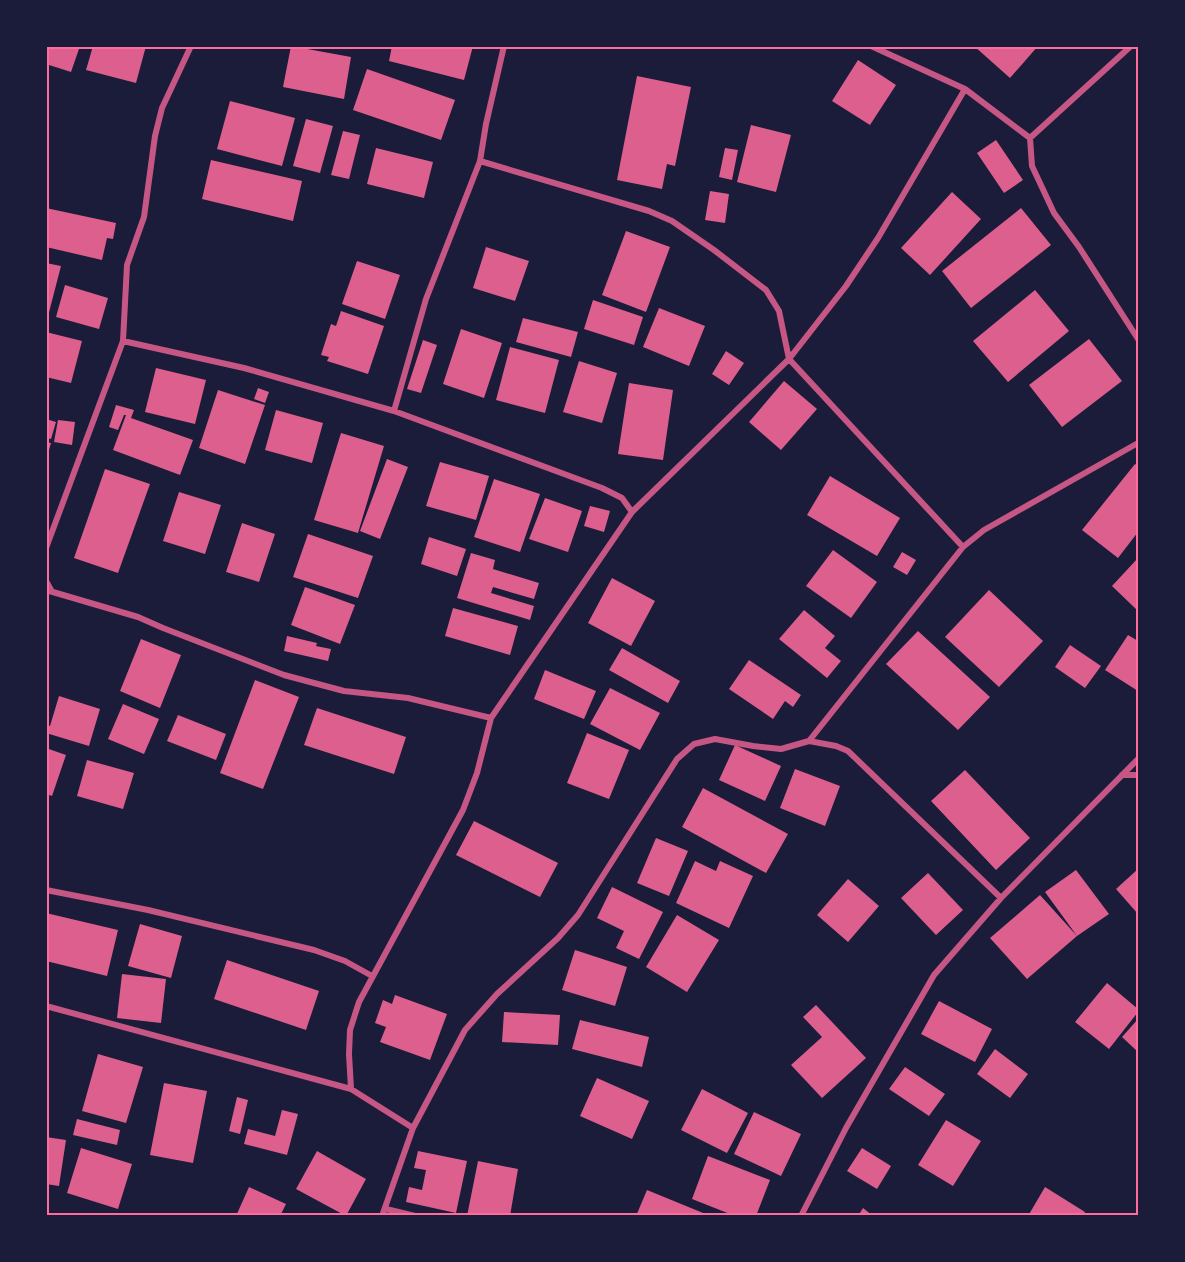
<svg xmlns="http://www.w3.org/2000/svg" width="1185" height="1262" font-family="Bitter,serif">
<rect width="100%" height="100%" fill="#1b1b3a"/>
<path fill="#dd5f8e" d="M46 46H80L71 72 46 64Z
M93 46H146L136 83 86 70Z
M291 46 351 57 344 99 283 87Z
M392 46H473L464 80 389 61Z
M974 46H1038L1010 78Z
M858 60 896 85 870 125 832 101Z
M367 69 455 100 441 140 353 110Z
M637 76 691 87 675 166 667 164 662 189 617 180Z
M230 101 295 118 282 166 217 149Z
M306 119 333 126 320 173 293 166Z
M751 125 791 135 776 192 737 182Z
M343 131 360 135 349 179 331 175Z
M996 140 1023 180 1004 193 977 153Z
M376 148 433 162 424 198 367 184Z
M725 148 738 150 732 180 719 177Z
M211 160 302 181 293 221 202 199Z
M710 191 729 194 725 223 705 220Z
M952 192 981 219 930 275 901 248Z
M46 208 116 223 113 239 107 238 102 260 46 247Z
M1021 208 1051 245 971 308 942 271Z
M626 231 670 247 646 312 602 295Z
M486 247 529 261 515 301 473 288Z
M357 261 400 275 385 319 342 304Z
M46 263 61 266 47 320H46Z
M65 285 108 298 99 329 56 317Z
M1035 290 1069 331 1008 382 973 341Z
M593 300 643 317 634 345 584 329Z
M659 308 705 326 689 366 643 347Z
M341 311 384 326 368 374 327 361 329 357 321 355 331 324 336 326Z
M523 318 578 332 571 357 516 342Z
M461 329 502 343 484 398 443 384Z
M46 332 82 341 71 383 46 377Z
M1089 339 1122 381 1062 427 1029 385Z
M423 340 437 345 421 393 407 389Z
M510 347 559 360 545 413 496 400Z
M726 351 744 363 729 385 712 374Z
M579 361 617 373 602 423 563 412Z
M156 368 206 380 195 424 145 412Z
M784 381 817 409 781 450 749 422Z
M629 383 673 390 663 460 618 454Z
M258 388 269 392 265 403 254 399Z
M218 390 265 405 245 464 199 448Z
M116 405 134 410 131 418 193 440 180 475 113 450 126 415H124L118 430 109 427Z
M276 410 323 423 312 463 265 450Z
M46 419 56 422 51 439 46 438Z
M58 420 75 422 72 445 54 442Z
M341 433 384 446 358 533 314 520Z
M46 442 51 443 47 457H46Z
M387 459 408 467 380 539 360 531Z
M440 462 489 476 476 520 426 506Z
M1135 464 1138 466V532L1118 558 1082 530Z
M105 469 150 484 118 573 74 558Z
M830 476 900 518 877 556 807 515Z
M494 479 540 494 520 552 474 537Z
M179 492 221 505 205 554 163 541Z
M545 498 582 511 568 552 529 539Z
M590 506 610 511 604 532 584 526Z
M242 523 275 534 259 582 226 572Z
M308 534 373 556 358 598 293 577Z
M429 537 466 549 457 576 421 564Z
M833 550 877 582 851 618 806 586Z
M902 552 916 560 907 575 893 567Z
M471 553 495 560 493 569 539 583 534 599 493 587 491 593 534 606 530 620 457 598Z
M1138 558V611L1112 586Z
M612 578 655 601 631 646 588 623Z
M305 587 355 605 340 644 291 625Z
M989 590 1043 641 999 687 945 637Z
M453 608 518 626 510 655 445 636Z
M804 610 835 636 825 648 841 661 827 678 779 639Z
M918 631 990 697 958 730 886 664Z
M1128 635 1138 641V691L1105 670Z
M287 636 317 643 316 646 331 649 328 661 284 651Z
M141 639 181 655 160 708 120 691Z
M1070 645 1101 666 1085 688 1055 667Z
M622 648 680 681 668 703 609 670Z
M749 660 801 695 793 707 785 701 773 719 729 689Z
M545 670 596 691 584 719 534 699Z
M255 680 299 697 263 789 220 773Z
M610 688 660 713 640 750 590 724Z
M59 696 100 709 89 746 46 733V725L50 726Z
M123 704 159 719 144 754 108 739Z
M317 708 406 737 394 774 304 745Z
M178 715 226 734 216 760 167 741Z
M587 733 629 750 609 799 567 783Z
M735 745 781 766 765 801 719 780Z
M46 748 66 755 52 796 46 794Z
M87 760 134 773 123 809 77 796Z
M795 769 840 786 825 826 780 808Z
M965 770 1030 838 996 870 931 801Z
M703 788 788 834 766 873 682 827Z
M474 821 558 863 540 897 456 855Z
M656 838 688 851 669 896 637 883Z
M695 861 716 871 720 861 753 876 729 928 676 903Z
M1138 869V914L1116 889Z
M1076 870 1109 914 1077 936 1045 892Z
M928 873 963 910 936 935 901 898Z
M848 879 879 906 848 942 817 915Z
M612 887 663 912 639 959 616 948 624 931 597 918Z
M1040 895 1077 936 1027 979 990 938Z
M46 913 118 930 107 976 46 961Z
M677 915 719 940 687 992 646 967Z
M140 924 182 936 171 978 128 966Z
M575 950 627 967 615 1006 562 990Z
M227 960 319 991 306 1030 214 999Z
M122 974 166 979 161 1023 117 1018Z
M1107 983 1138 1009V1012L1109 1049 1075 1022Z
M395 995 447 1014 430 1060 380 1042 386 1027 375 1023 383 1000 392 1004Z
M939 1001 992 1029 975 1062 921 1034Z
M816 1005 866 1058 822 1098 791 1065 822 1037 803 1017Z
M504 1012 560 1015 558 1045 502 1042Z
M1138 1019V1052L1122 1037Z
M580 1020 649 1037 642 1067 572 1049Z
M995 1049 1028 1074 1010 1098 977 1074Z
M98 1054 143 1067 126 1123 82 1111Z
M905 1067 945 1094 929 1116 889 1089Z
M597 1078 649 1101 632 1139 580 1116Z
M164 1083 207 1091 193 1163 150 1155Z
M702 1089 748 1113 727 1153 681 1130Z
M237 1097 248 1100 240 1134 229 1131Z
M282 1110 298 1114 287 1155 244 1144 248 1129 275 1136Z
M754 1112 801 1134 781 1176 734 1154Z
M77 1119 120 1130 117 1145 73 1135Z
M946 1120 981 1141 953 1186 918 1165Z
M46 1137 66 1140 59 1186 46 1184Z
M81 1148 132 1164 118 1209 67 1193Z
M862 1148 891 1166 877 1189 847 1171Z
M317 1151 366 1179 346 1216 296 1189Z
M418 1151 467 1161 456 1213 406 1202 409 1187 422 1190 426 1170 414 1168Z
M708 1156 770 1180 756 1216H735L692 1199Z
M478 1161 518 1169 510 1216H467Z
M249 1187 286 1204 280 1216H236Z
M1045 1187 1085 1212 1083 1216H1028Z
M647 1190 708 1215V1216H636Z
M863 1208 873 1216H858Z"/>
<g fill="none" stroke-linecap="round" stroke-linejoin="round">
<path stroke="#c65784" stroke-width="6" d="M871 46 965 89 1030 138 1032 166 1054 213 1079 247 1138 339
M1030 138 1131 46
M480 161 649 211 672 221 714 250 766 290 779 311 789 359 963 547
M123 341 244 368 394 411 602 488 622 498 632 512
M394 411 426 299 480 161 486 124 504 46
M46 548 123 341 127 265 144 217 155 136 162 108 191 46
M46 581 51 590
M46 590 138 617 163 628 284 675 344 691 408 698 491 718
M809 741 963 547 984 530 1138 443
M1122 775H1138
M46 890 148 910 314 950 345 961 372 976
M46 1006 351 1089 413 1128
M351 1089 349 1054 350 1030 359 1002 463 810 477 773 491 718 632 512 789 359 846 286 878 238 965 89
M386 1209 415 1216
M382 1216 413 1128 465 1030 497 994 558 938 578 915 677 759 694 744 715 739 753 746 781 749 809 741 836 746 848 751 1001 898
M801 1216 846 1128 934 975 1001 898 1138 759"/>
</g>
<rect width="1185" height="1262" fill="none" stroke="#1b1b3a" stroke-width="96"/>
<rect x="48" y="48" width="1089" height="1166" fill="none" stroke="#ff6b9d" stroke-width="2"/>
</svg>
